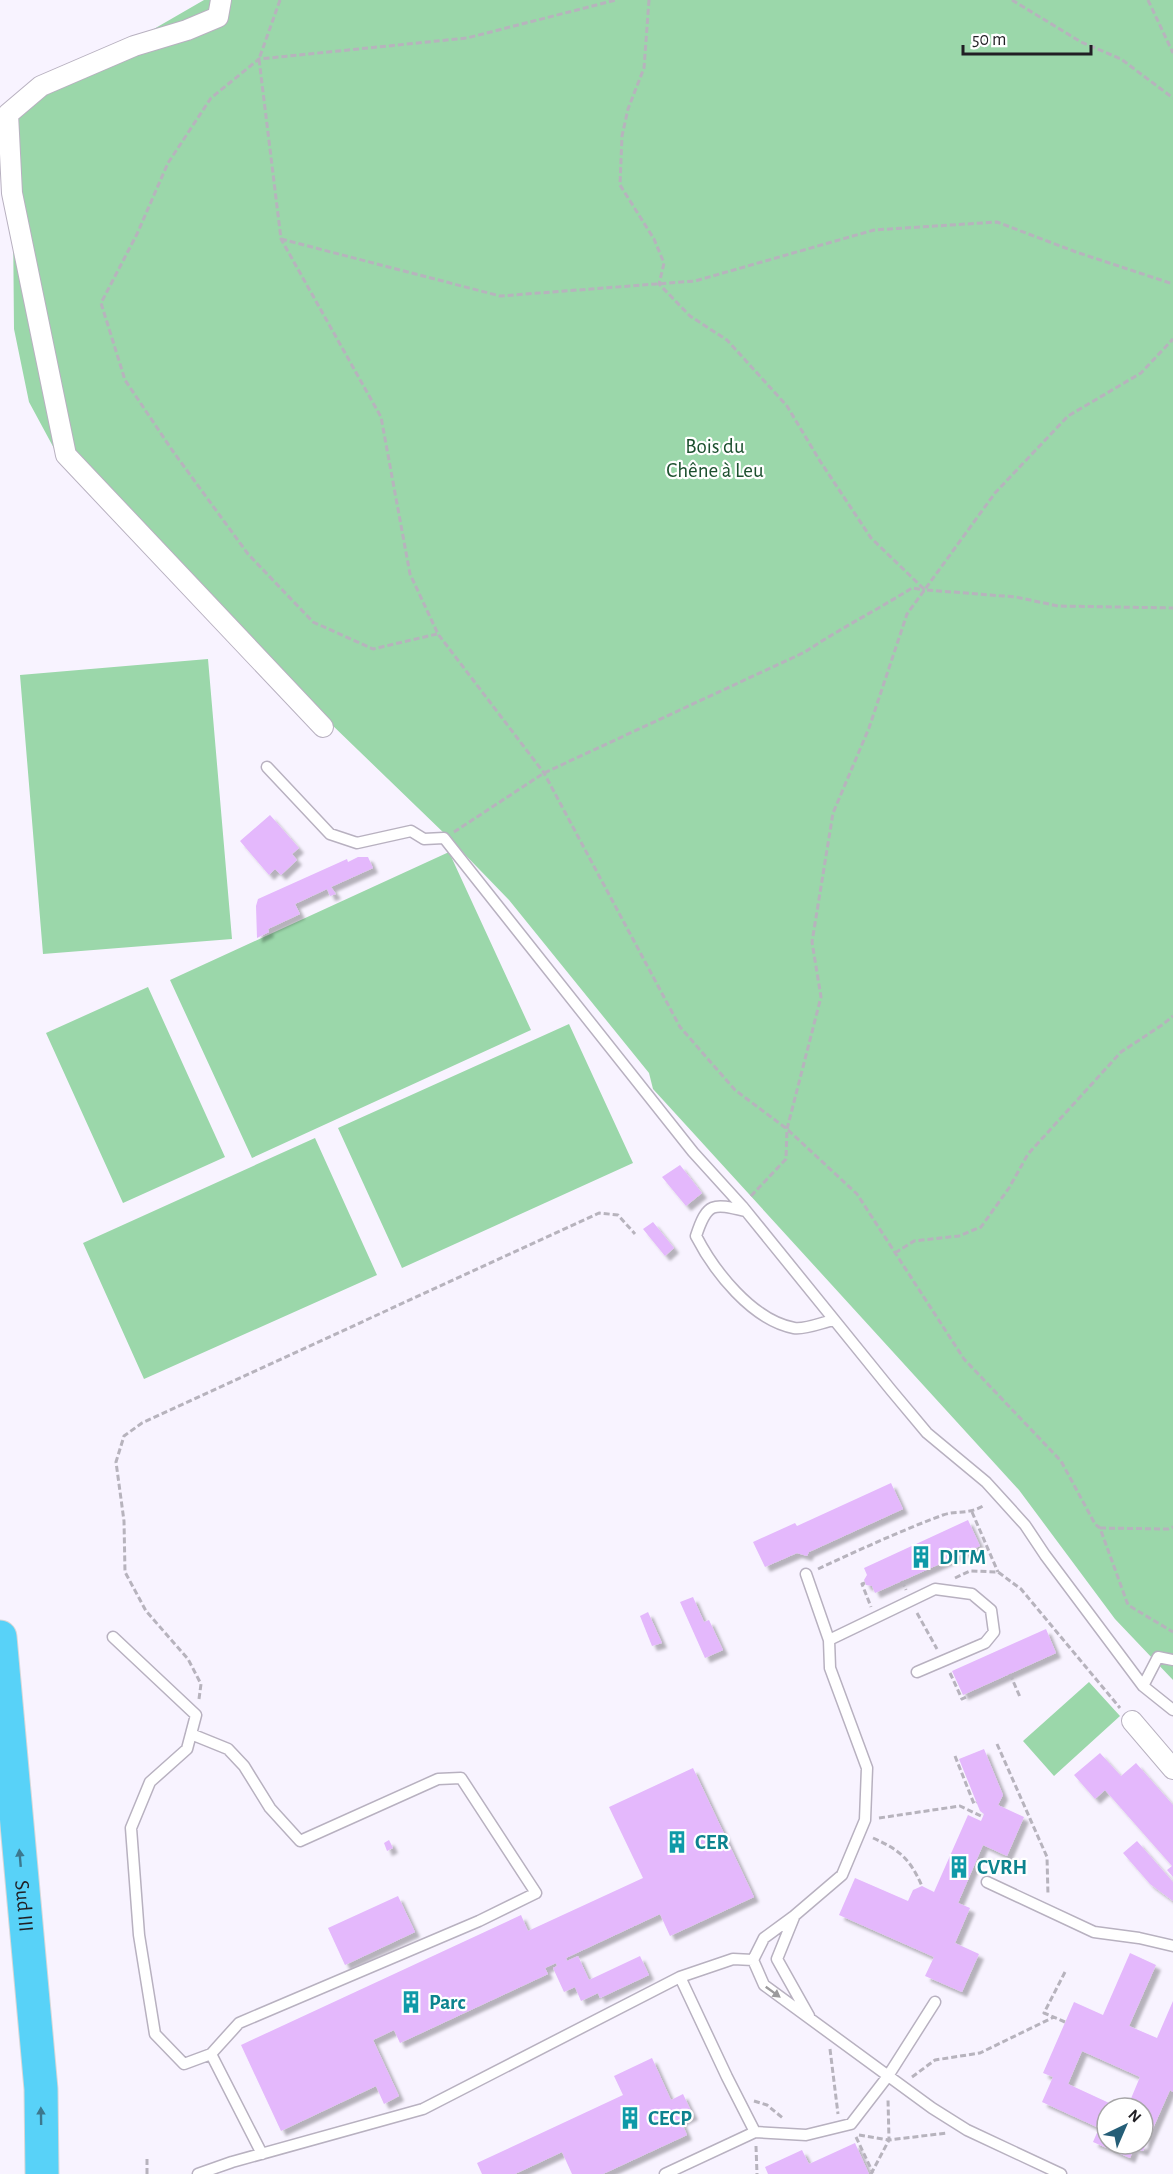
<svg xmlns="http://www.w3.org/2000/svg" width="1173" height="2174" font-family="'Alegreya Sans',sans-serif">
<defs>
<filter id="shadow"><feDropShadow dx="5" dy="5" stdDeviation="1.5" flood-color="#0004"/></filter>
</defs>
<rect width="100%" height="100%" fill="#f8f3ff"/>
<path fill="#9bd7aa" d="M204 0H1173V1680L1115 1619 1019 1490 653 1089 649 1073 509 900 447 836 63 465 29 402 14 329 12 111Z
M208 659 232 939 43 954 20 675Z
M449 852 531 1030 252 1158 170 980Z
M148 987 225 1157 123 1203 46 1033Z
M569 1024 633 1163 402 1268 338 1128Z
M315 1138 377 1275 144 1379 83 1243Z
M1089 1682 1120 1716 1054 1776 1023 1741Z"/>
<path fill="#e4b8fc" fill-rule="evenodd" filter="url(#shadow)" d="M270 815 299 848 292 854 297 860 281 875 275 869 269 875 240 841Z
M358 857H368L373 868 331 887 336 894 330 896 327 889 295 904 300 914 268 929 269 932 257 938 256 906 258 899 347 859 348 862Z
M680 1165 702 1193 686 1206 662 1177Z
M653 1222 674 1248 665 1256 643 1229Z
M891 1483 903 1509 809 1552 807 1556 797 1553 765 1567 753 1542 795 1523 797 1526Z
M968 1520 980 1546 875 1593 872 1586 866 1585 864 1580 867 1575 864 1568Z
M693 1597 704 1622 709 1620 723 1650 705 1658 680 1602Z
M648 1612 662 1643 652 1646 640 1616Z
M1046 1629 1056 1653 963 1695 952 1671Z
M984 1749 1003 1795 998 1805 1024 1817 1007 1856 983 1845 958 1903 970 1908 955 1943 979 1954 962 1992 925 1976 934 1957 839 1915 855 1878 908 1901 913 1890 922 1886 934 1892 968 1815 981 1821 984 1814 980 1811 959 1759Z
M1100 1753 1121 1776 1136 1763 1173 1805V1877L1167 1870 1172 1866 1105 1790 1095 1799 1074 1775Z
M693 1768 754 1897 670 1936 660 1914 566 1958 567 1961 578 1956 589 1980 640 1956 649 1975 600 1998 598 1993 581 2001 575 1987 564 1992 553 1968 557 1966 556 1963 545 1968 548 1974 400 2043 394 2030 373 2040 399 2096 384 2104 376 2086 281 2131 241 2045 521 1915 528 1931 643 1878 609 1807Z
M389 1840 393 1848 387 1851 384 1843Z
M1137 1841 1173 1882V1901L1150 1884 1123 1853Z
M398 1896 415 1932 345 1965 328 1928Z
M1130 1953 1156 1965 1129 2026 1157 2038 1173 2001V2092L1170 2090 1143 2151 1134 2148 1130 2158 1093 2142 1099 2128 1042 2102 1053 2077 1043 2073 1074 2002 1103 2015ZM1082 2051 1140 2077 1127 2108H1143V2144H1107V2108H1120L1068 2084Z
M652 2058 671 2100 683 2094 693 2115 681 2121 687 2135 603 2174H572L562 2152 515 2174H482L477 2163 623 2095 614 2076Z
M855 2143 869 2174H768L765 2167 802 2150 809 2164Z"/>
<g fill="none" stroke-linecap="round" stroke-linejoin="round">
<g stroke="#b8b1c0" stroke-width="13">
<path id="service" d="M267 767 330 834 357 843 411 831 424 839 444 838 693 1152 742 1206 891 1390 927 1433 986 1482 1025 1525 1045 1555 1143 1686 1173 1710
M745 1211C713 1203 707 1202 696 1236 714 1271 752 1320 794 1328 805 1330 823 1322 834 1320
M806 1574 829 1640 830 1668 867 1768 865 1820 842 1875 794 1916 764 1938 753 1960 764 1985 932 2108 967 2130 1061 2174
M113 1637 196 1715 187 1749 150 1782 131 1828 139 1935 155 2034 184 2064 211 2054 262 2154
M829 1640 935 1589 972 1594 991 1610 994 1632 985 1643 917 1672
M1143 1686 1158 1657 1173 1660
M191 1734 228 1749 244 1766 270 1808 300 1841 438 1779 461 1778 536 1893 479 1921 239 2023 211 2054
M987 1882 1094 1932 1139 1938 1173 1946
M794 1917 777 1959 809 2016
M755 2132 806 2135 851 2124 888 2076 935 2002
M198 2174 232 2162 423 2109 680 1977 733 1959 753 1960
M665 2174 755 2132 727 2077 680 1977"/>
</g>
<g stroke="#b8b1c0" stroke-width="22">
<path id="minor" d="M221 0 218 17 187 30 134 46 41 86 8 114 12 193 66 455 323 727
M1132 1721 1173 1769"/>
</g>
<g stroke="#d7d7d8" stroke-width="35">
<g id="trunk">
<path id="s1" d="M0 1637 41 2089 42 2174"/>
</g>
</g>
<path stroke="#b7b3bd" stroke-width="3" stroke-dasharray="6 3" stroke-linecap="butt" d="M280 0 259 59 281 239 381 417 410 574 438 634 544 773 680 1027 735 1090 787 1129 857 1194 964 1359 1061 1461 1095 1524 1100 1528 1128 1605 1173 1632
M649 0 644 68 628 109 622 136 620 185 654 239 664 263 659 284 690 316 727 340 787 406 820 461 871 538 925 590
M1012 0 1081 42 1121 59 1173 98
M1148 0 1173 53
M281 239 500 296 695 281 874 230 997 222 1076 252 1173 284
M927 590 1016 597 1058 606 1173 608
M437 634 373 649 313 622 248 554 172 450 125 380 101 303 137 234 168 163 211 98 259 59 467 38 616 0
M454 832 544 773 805 652C839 629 877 610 912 588L925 590
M751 1196 786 1159 787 1129 821 997 812 942 833 813 869 728 907 614 995 493 1068 416 1141 373 1173 339
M895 1253 914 1241 959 1236 981 1227 1009 1188 1028 1154 1121 1052 1162 1025 1173 1016
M972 1512 998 1572
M1100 1528 1168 1529 1173 1527
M818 1569C859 1550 900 1531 943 1515 958 1510 967 1515 983 1506
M955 1578 970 1571 998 1572 1021 1589 1120 1708
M902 1581 906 1590
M865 1583 862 1584 871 1607
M917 1613 937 1649
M950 1673 962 1699 1011 1676
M1010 1674 1020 1697
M199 1699 201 1684 188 1659 146 1611 125 1572 124 1521 116 1462 124 1436 142 1423 599 1213 618 1215 635 1234
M997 1744 1047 1857 1048 1895
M955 1756 974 1804 976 1802
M879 1818 960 1806 983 1817
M873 1838C900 1850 910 1859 922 1886
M1065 1972 1044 2013 1065 2022
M830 2049 838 2114
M912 2077 935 2060 980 2053 1054 2017
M754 2101 767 2105 784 2119
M859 2135 889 2140 947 2133
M856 2137 873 2173
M756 2146 757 2174
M147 2174V2156
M871 2174 889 2140 888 2099"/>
<use href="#service" stroke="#fff" stroke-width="10"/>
<use href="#minor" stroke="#fff" stroke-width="20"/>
<use href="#trunk" stroke="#58d2f8" stroke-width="33"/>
</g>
<defs><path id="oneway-solid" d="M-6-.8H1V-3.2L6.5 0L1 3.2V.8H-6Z" transform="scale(1.5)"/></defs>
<g fill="#3c788e">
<use href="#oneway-solid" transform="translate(20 1858) rotate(-95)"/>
<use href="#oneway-solid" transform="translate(41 2116) rotate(-91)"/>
</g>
<use fill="#9b9a9c" href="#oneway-solid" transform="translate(773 1992) rotate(36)"/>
<defs>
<g id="building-bare" transform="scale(1.8)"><path d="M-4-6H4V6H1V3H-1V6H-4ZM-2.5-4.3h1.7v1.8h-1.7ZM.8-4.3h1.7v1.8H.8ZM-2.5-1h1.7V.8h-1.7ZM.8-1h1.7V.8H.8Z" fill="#0f9aa8" stroke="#fff" stroke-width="2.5" paint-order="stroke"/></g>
</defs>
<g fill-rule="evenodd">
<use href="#building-bare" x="921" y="1557"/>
<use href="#building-bare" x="677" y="1842"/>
<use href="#building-bare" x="959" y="1867"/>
<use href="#building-bare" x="411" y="2002"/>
<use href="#building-bare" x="630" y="2118"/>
</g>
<g text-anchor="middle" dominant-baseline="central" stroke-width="4.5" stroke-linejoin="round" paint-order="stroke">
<g font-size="21" fill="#1c502e" stroke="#fff">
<text x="715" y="446">Bois du<tspan x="715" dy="24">Chêne à Leu</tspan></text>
</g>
<g font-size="21" font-weight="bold" fill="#0d838f" stroke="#fff" text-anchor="start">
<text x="939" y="1557">DITM</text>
<text x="695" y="1842">CER</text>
<text x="977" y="1867">CVRH</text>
<text x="429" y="2002">Parc</text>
<text x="648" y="2118">CECP</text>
</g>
<g font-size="21" fill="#211f24" stroke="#fff">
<text stroke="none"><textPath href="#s1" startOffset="270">Sud III</textPath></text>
</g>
</g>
<g transform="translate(1125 2126) rotate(44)"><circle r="28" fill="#ffffff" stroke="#a6a5a7" stroke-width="1.5"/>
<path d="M0-4.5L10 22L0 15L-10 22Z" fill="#255e77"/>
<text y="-9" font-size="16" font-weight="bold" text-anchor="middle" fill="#211f24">N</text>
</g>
<path d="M963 45v9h128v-9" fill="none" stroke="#211f24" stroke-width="3"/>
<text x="972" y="45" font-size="18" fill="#211f24" stroke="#ffffff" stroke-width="4.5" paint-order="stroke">50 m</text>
</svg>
